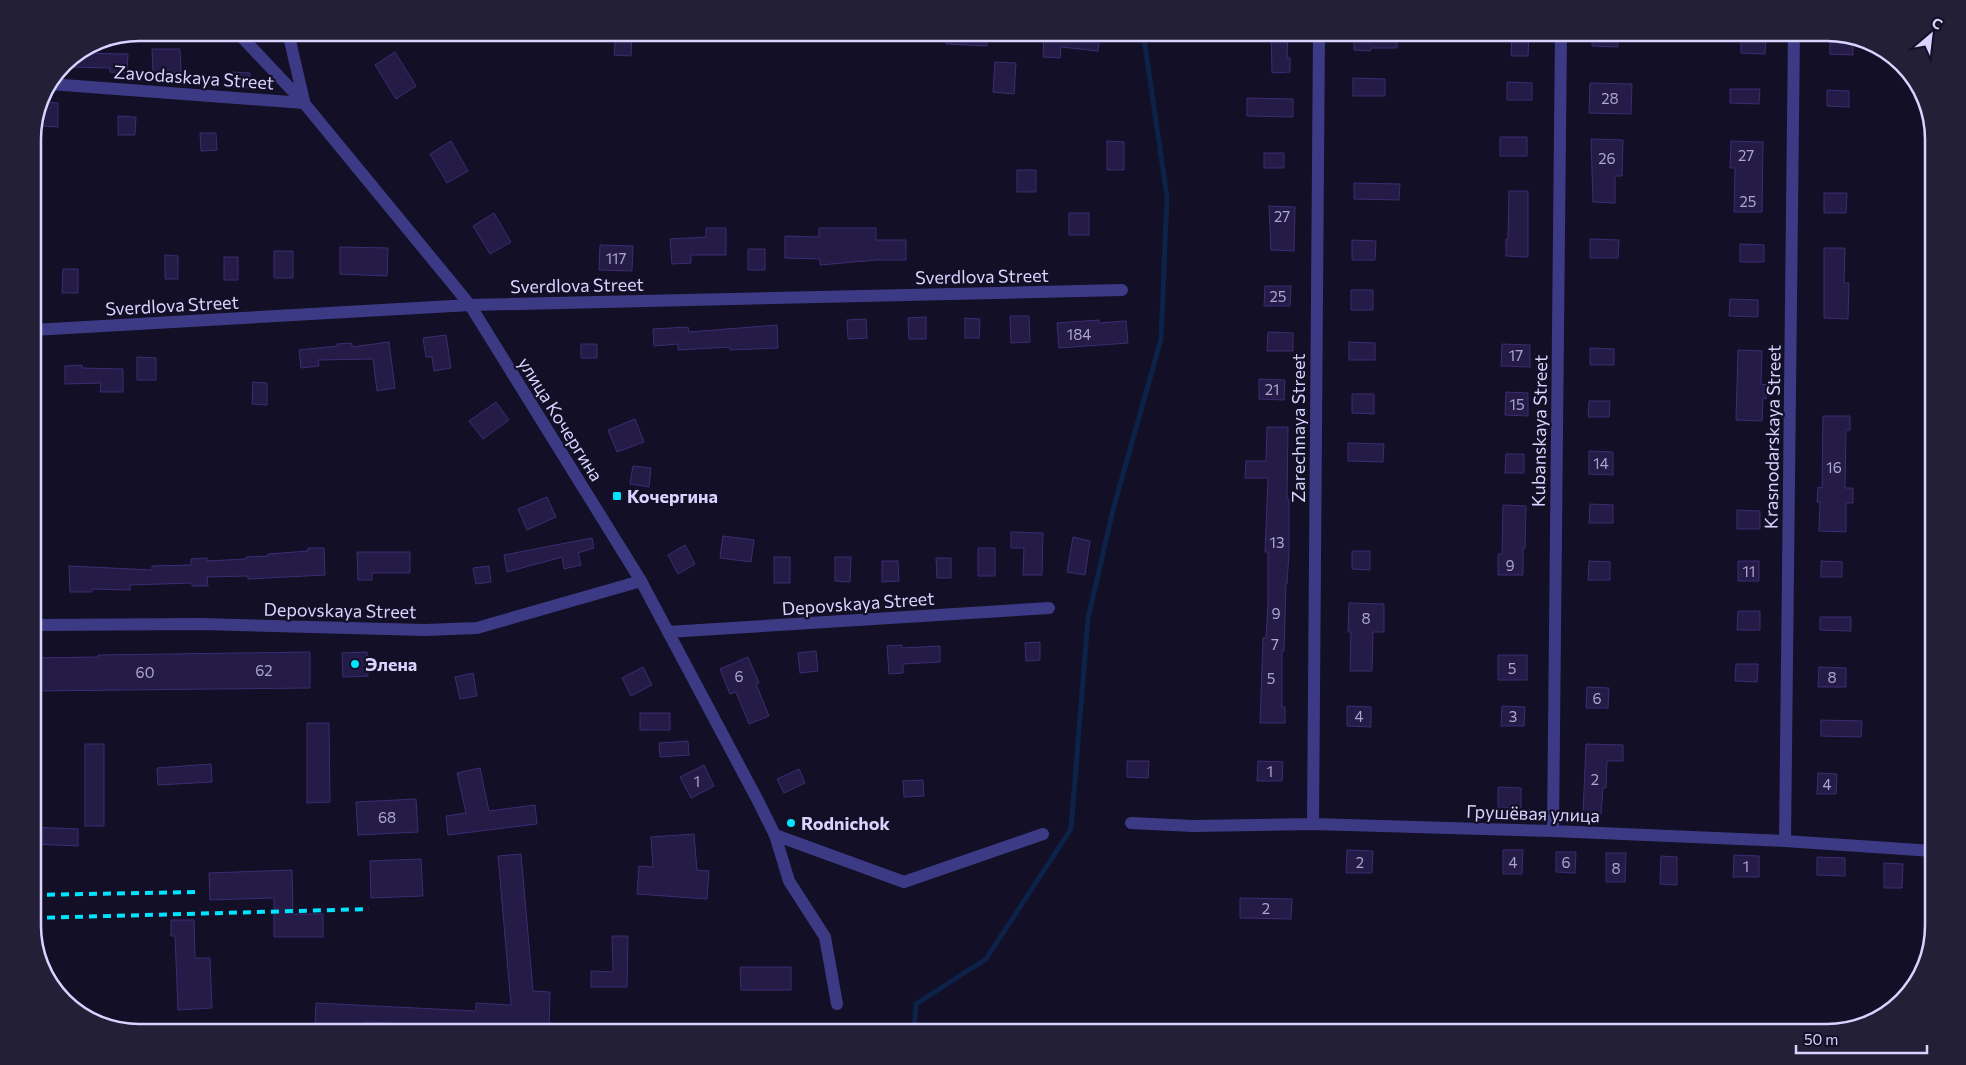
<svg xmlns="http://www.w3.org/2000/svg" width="1966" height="1065" font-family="Commissioner,sans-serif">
<rect width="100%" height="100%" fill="#130f26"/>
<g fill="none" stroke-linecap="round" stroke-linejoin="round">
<path stroke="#0c2248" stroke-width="5" d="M914 1032 916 1004 986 959 1071 829 1088 618 1113 510 1161 339 1167 197 1144 38 1141 32"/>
</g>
<path fill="#241b47" stroke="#3b2d73" d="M616 32H632L631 56 614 55Z
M946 32H987V46L946 44Z
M1044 32H1100L1098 51 1061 47 1060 58 1043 57Z
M1271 32H1288L1287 58H1290V72L1272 73Z
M1354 32H1397V48H1371L1370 51 1354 50Z
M1592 32 1618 33V47L1592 46Z
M1512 34H1529L1528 56H1511Z
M1741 38 1766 39 1765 54 1741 53Z
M1830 38 1853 39V55L1830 54Z
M152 49H180L181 72 153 73Z
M395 52 416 86 396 99 375 65Z
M79 53 128 54 127 73 110 72V68L62 67Z
M995 62 1016 63 1014 94 993 92Z
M231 72 250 73V88L230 87Z
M1353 78 1385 79V96H1353Z
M1507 82 1532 83V100H1507Z
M1590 83 1632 84 1631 114 1589 113Z
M1730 89H1760L1759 104 1730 103Z
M1827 90 1849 91V107L1827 106Z
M1247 98 1293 99V117L1247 116Z
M42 102 58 103V127L42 126Z
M118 116 136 117 135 135H118Z
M200 133H216L217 150 201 151Z
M1500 137H1527V156H1500Z
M1591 139 1623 140 1622 176H1615V203L1593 202Z
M451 141 468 171 447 183 430 154Z
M1107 141 1124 142V170H1107Z
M1731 141 1763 142 1762 212H1734L1735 168H1730Z
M1264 153H1284V168H1264Z
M1017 170H1036V192H1017Z
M1354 183 1400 184 1399 200 1354 199Z
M1509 191H1528V257L1506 256V239H1508Z
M1824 193H1847L1846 213H1824Z
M1269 206 1295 207 1294 251 1271 250Z
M494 213 511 242 490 254 473 226Z
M1069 213H1089V235H1069Z
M706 228H726V255H691V263L672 264 670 239 706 237Z
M819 228H876V240H906V260H877L820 265V259L785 258V236L819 237Z
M1590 239 1619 240 1618 258H1590Z
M1352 240 1376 241 1375 260H1352Z
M1740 244 1764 245V262H1740Z
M600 245 633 246 632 271 599 270Z
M340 247 388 248 387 276 340 274Z
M1824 248H1845L1844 283H1849L1848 319 1824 318Z
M748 249H765V270H748Z
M274 251H293V278H274Z
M165 255 178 256V279H165Z
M224 257H238V280H224Z
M63 269H78V293H62Z
M1265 286H1291L1290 306H1264Z
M1351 290H1373V310H1351Z
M1730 299 1758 300V317L1729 316Z
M1010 316H1029L1030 342 1011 343Z
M926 317V339H909L908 318Z
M965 318 980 319 979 338H965Z
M866 319 867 338 848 339 847 320Z
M1099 320V323L1126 321 1128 343 1059 348 1057 323Z
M777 325 778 348 730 350V347L678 350V344L654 346 653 329 688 327 689 332Z
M1268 332 1293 333V351H1267Z
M446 335 451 368 434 371 432 357H426L423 338Z
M389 342 395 388 377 391 373 359 318 360 319 366 301 368 299 350 337 346V344L352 343V347Z
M1349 342 1375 343V360H1349Z
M581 344H597V358H581Z
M1502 344 1530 345V367L1501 366Z
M1590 348 1614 349V365H1590Z
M1738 350 1762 351 1761 384 1767 385 1766 399 1763 398 1762 421 1736 420Z
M137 357 156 358V380H137Z
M82 365V368L123 369V392H100L101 383 65 384V366Z
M1259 379 1285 380 1284 400 1259 399Z
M253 382 267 383V405L252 404Z
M1506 392 1528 393V416L1505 415Z
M1352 394H1374V414L1352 413Z
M1589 401H1610L1609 417H1588Z
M496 402 509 420 483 439 469 421Z
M1823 416H1850V430H1846L1845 488H1853V503H1846V532L1819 531 1820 502H1817L1818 487 1822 488Z
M635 419 644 442 617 452 608 430Z
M1267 427H1288L1287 499H1289V552L1287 584H1286L1284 651H1282V707H1285V723H1260L1263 638H1266L1268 604V552H1265L1268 478H1245L1246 461H1266Z
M1348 443 1384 444 1383 462 1348 461Z
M1589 451 1613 452V475L1589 474Z
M1506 454H1524V473H1505Z
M633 466 651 468 649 487 630 484Z
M547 497 556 517 527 530 518 509Z
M1590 504 1613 505V523H1589Z
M1503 505 1526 506 1525 548H1523V575H1498V554H1502Z
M1737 510 1760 511V529H1737Z
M1011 532 1043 533 1042 575H1023L1024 548H1011Z
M723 536 754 540 751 562 720 558Z
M1073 537 1090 541 1085 575 1067 572Z
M592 538 594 548 578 553 581 565 564 569 562 557 507 572 504 555Z
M685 545 695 564 678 574 668 555Z
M308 548H324L325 575 248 579V576L207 577 208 586H192V583L130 585V590L92 589V592H70L69 566 152 570V566L191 565V559L207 558V561L246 559V557L268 556V554L308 551Z
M978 548H995V576H978Z
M1352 551H1370V570L1352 569Z
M357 552H410V573H372V580H358Z
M774 557H790V583H774Z
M835 557H851L850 582 835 581Z
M936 558H951V578H937Z
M882 561H898L899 581 882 582Z
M1589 561 1610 562V580H1588Z
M1738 561H1759V581H1738Z
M1821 561 1842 562V577H1821Z
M489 566 491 582 476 584 473 568Z
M1349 603 1384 604V632H1373L1372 671H1350L1351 632H1348Z
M1738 611H1760V630H1737Z
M1820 617H1851V631L1820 630Z
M1040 642V660L1026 661 1025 643Z
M902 645V648L940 646V662L903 664V673L889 674 887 646Z
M816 651 818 671 800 673 798 653Z
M310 652V688L33 691V658L98 657V655Z
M367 652 368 676 343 677 342 653Z
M1498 655H1527V680H1498Z
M748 657 759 683 756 684 769 716 749 724 736 692 730 694 720 669Z
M1736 664H1758L1757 682 1735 681Z
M643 667 652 685 631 696 622 678Z
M1819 667 1846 668V687H1818Z
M473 673 477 696 460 699 455 677Z
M1587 687 1609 688 1608 708H1586Z
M1347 706 1371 707V727L1347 726Z
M1502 706 1525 707 1524 726H1501Z
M640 713H670V730H640Z
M1821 720 1862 721 1861 737 1821 736Z
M307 723H329L330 802 307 803Z
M688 741 689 755 660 757 659 743Z
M85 744H104V826H85Z
M1586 744 1623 745V761H1607L1606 788H1603L1601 814 1583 813Z
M1127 761H1149L1148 778 1127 777Z
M1258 761 1283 762 1282 781H1257Z
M211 764 212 782 158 785 157 768Z
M704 765 714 786 691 798 680 777Z
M480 768 489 811 535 805 537 824 448 835 446 816 466 813 457 773Z
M799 769 805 783 784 793 777 779Z
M1818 773 1837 774 1836 794H1817Z
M923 780 924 796 904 797 903 781Z
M1498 787 1521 788V808H1498Z
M416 799 418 832 358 835 356 802Z
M33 827 78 829V846L33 844Z
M694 834 697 870 709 871 707 899 637 894 639 866 653 867 651 837Z
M1347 850 1373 851 1372 873H1346Z
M1503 850H1523L1522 874H1503Z
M1556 852H1576L1575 873 1556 872Z
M1606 853H1626L1625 882H1606Z
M521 854 533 991 550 992 549 1031 366 1022 365 1029 315 1027 316 1003 476 1011V1003L511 1005 498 856Z
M1734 855 1759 856V877H1733Z
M1661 856 1677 857V885L1660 884Z
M1817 857 1845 858V876L1817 875Z
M421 859 423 896 371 898 370 861Z
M1884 863 1903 864 1902 888H1884Z
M292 870 293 914H323V937H274V898L210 900 209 873Z
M1240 898 1292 899 1291 919 1240 918Z
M171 920H194L195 958H210L212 1008 178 1010 175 936H171Z
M612 936H628L627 987H591V971L613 972Z
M740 967H791V990H741Z"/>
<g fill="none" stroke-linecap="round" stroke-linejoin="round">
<path stroke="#3d3a85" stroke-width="12" d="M50 84 304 103
M33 330 470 305 1122 290
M641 581 757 799 775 835 789 881 825 937 837 1004
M668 632 1049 608
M1131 823 1193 826 1313 824 1553 831 1785 841 1933 851
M1313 824 1319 32
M1553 831 1561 32
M775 835 904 882 1043 834
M1785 841 1794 32"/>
<path stroke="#3d3a85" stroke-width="12" d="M288 32 304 101
M33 625 202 624 425 630 477 628 641 581 470 305 304 103 237 32"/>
<path stroke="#00e5ff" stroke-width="4" stroke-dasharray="8 6" stroke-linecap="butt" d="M33 895 201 892
M33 918 369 909"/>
</g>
<g fill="#00e5ff" stroke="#130f26" stroke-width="2">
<rect x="612" y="491" width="10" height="10" rx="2.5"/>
<circle cx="355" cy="664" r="5"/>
<circle cx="791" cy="823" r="5"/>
</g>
<g text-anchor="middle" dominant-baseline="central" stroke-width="4.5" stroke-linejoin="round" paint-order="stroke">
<g font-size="15" fill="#aca6d1">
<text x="1610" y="98">28</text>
<text x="1746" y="155">27</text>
<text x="1607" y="158">26</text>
<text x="1748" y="201">25</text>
<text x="1282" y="216">27</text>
<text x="616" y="258">117</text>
<text x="1278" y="296">25</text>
<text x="1079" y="334">184</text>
<text x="1516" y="355">17</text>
<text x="1272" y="389">21</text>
<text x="1517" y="404">15</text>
<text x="1601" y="463">14</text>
<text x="1834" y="467">16</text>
<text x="1277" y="542">13</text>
<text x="1510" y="565">9</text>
<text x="1749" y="571">11</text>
<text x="1276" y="613">9</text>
<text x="1366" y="618">8</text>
<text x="1275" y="644">7</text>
<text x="1512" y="668">5</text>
<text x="264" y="670">62</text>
<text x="145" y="672">60</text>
<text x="739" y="676">6</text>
<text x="1832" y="677">8</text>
<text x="1271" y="678">5</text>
<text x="1597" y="698">6</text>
<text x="1359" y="716">4</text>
<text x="1513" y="716">3</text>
<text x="1270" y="771">1</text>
<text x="1595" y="779">2</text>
<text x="697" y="781">1</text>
<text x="1827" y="784">4</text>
<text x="387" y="817">68</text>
<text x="1360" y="862">2</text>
<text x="1513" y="862">4</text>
<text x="1566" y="862">6</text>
<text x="1746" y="866">1</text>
<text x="1616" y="868">8</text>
<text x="1266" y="908">2</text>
</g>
<g font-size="18" fill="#d9d4ff" stroke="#130f26">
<text transform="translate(194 77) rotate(4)">Zavodaskaya Street</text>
<text transform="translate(982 276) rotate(-1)">Sverdlova Street</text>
<text transform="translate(577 285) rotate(-1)">Sverdlova Street</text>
<text transform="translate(172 305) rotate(-3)">Sverdlova Street</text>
<text transform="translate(561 419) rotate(58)">улица Кочергина</text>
<text transform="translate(1298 428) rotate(-90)">Zarechnaya Street</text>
<text transform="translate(1539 431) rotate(-89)">Kubanskaya Street</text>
<text transform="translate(1772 437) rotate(-89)">Krasnodarskaya Street</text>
<text transform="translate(858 603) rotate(-4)">Depovskaya Street</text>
<text transform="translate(340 610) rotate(1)">Depovskaya Street</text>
<text transform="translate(1533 813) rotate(2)">Грушёвая улица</text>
</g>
<g font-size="18" font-weight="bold" fill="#d9d4ff" stroke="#130f26" text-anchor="start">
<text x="627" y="496">Кочергина</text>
<text x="365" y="664">Элена</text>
<text x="801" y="823">Rodnichok</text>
</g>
</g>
<path d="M0 0H1966V1065H0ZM139 41H1827A98 98 0 0 1 1925 139V926A98 98 0 0 1 1827 1024H139A98 98 0 0 1 41 926V139A98 98 0 0 1 139 41Z" fill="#231f37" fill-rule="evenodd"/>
<path fill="none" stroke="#d9d4ff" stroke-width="2.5" d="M139 41H1827A98 98 0 0 1 1925 139V926A98 98 0 0 1 1827 1024H139A98 98 0 0 1 41 926V139A98 98 0 0 1 139 41Z"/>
<g transform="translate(1931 35) rotate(28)" stroke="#130f26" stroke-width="4" paint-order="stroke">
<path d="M0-4L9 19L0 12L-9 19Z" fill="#d9d4ff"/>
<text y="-8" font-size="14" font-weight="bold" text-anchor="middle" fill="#d9d4ff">С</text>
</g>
<path d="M1796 1045v8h131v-8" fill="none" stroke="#d9d4ff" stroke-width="2.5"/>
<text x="1804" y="1045" font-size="15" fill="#d9d4ff" stroke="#130f26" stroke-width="4" paint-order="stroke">50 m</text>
</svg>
